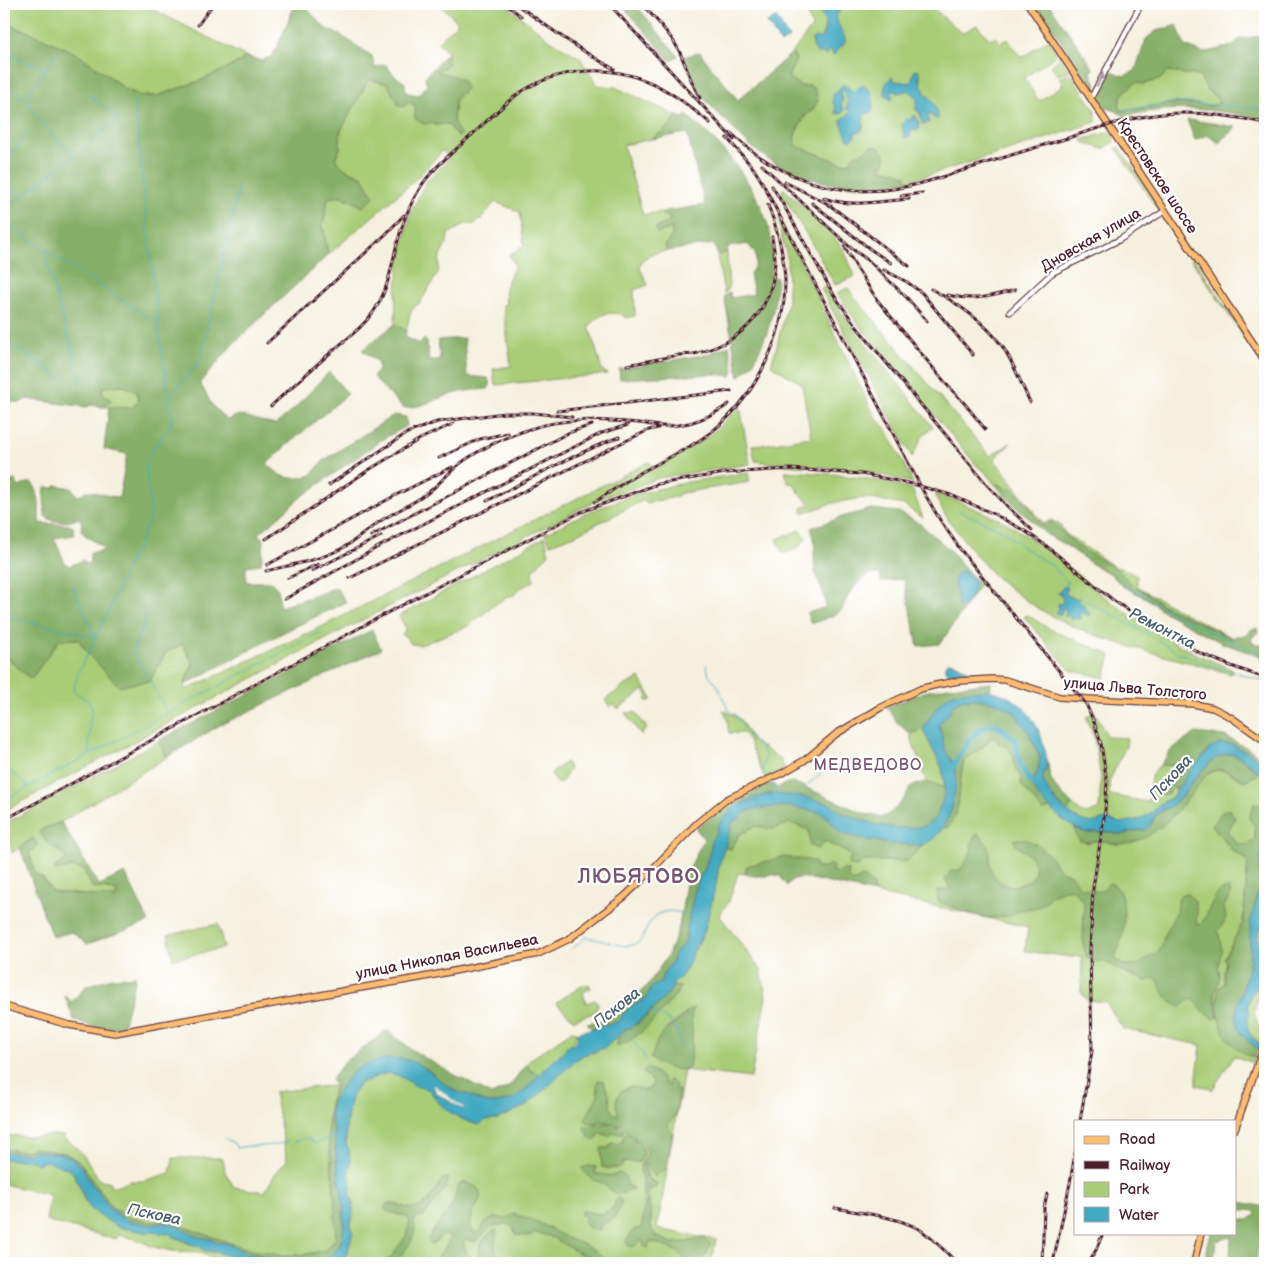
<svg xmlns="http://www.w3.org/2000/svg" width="1269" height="1267" font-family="'Balsamiq Sans',sans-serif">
<rect width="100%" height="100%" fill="#fff"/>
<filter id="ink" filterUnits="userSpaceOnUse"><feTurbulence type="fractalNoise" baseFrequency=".02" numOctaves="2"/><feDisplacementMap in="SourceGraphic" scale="10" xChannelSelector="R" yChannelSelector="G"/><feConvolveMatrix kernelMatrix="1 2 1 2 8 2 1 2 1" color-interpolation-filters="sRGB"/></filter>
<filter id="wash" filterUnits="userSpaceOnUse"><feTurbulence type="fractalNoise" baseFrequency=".0096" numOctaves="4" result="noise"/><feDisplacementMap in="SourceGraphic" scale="20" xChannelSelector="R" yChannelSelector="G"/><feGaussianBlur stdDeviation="1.12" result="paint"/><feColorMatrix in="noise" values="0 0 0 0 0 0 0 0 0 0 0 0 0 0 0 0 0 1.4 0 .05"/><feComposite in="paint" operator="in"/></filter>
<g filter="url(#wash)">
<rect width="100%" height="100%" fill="#f5f0de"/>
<path fill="#a8cd77" stroke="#797651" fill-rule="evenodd" d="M4 4H142L245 56 241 61 202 80 157 96H141L125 89 106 74 32 33 4 23Z
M439 4H505L550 40 580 58 597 85 615 87 677 116 668 127 652 139 623 145 643 215 660 212 663 215 669 217 670 219 668 222 656 229 658 233 667 230 671 226 672 236 666 244V251C652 253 647 254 639 266L648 285 634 290 635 316 625 318 622 314C602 312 603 314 589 326L602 370 608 374 496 385 494 379 493 369 511 366 503 305 506 304 505 288 515 265 509 255 524 246 520 212 495 202 481 219 474 224H466L448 234 447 243 440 256 438 273 420 303C409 307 409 322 406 331L395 324 396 288 401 254 411 212 426 182 449 159 443 150 415 180 328 255 323 226 328 198 342 196 363 207V177L345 169 335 160 340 148V132L369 79 388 84 393 95 415 105 424 124 432 123 435 125 448 124 457 137 453 122 455 100 466 89 456 77 436 72 448 57V52L438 42 458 22Z
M801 4H809L810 8 813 13 819 11 825 18C824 30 825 35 813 43L814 45 828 51 831 49 833 55 837 50 843 46 835 14 836 13 834 10 836 8 839 9 840 6 838 4H928L962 33 977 25 989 39 995 37 1000 42 1008 39 1021 58 1049 39 1056 51 1055 56 1024 78 1039 101 1063 85 1059 78 1071 74 1095 110 1096 122 1004 152 908 181 905 175 890 170H881L882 166 886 160 884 152 871 146 864 152 859 154 851 162 842 163 796 146 794 138 796 132 806 115 813 110 810 86H800L788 77 796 59 792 53 812 27 807 14 798 7ZM918 69C922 75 920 86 925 93 927 95 930 96 931 99 934 104 935 109 938 115L929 113 928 120 921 119C920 112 916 105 917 98L909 90C905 92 901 91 897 93L892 89 891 90 892 95 885 96C883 87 886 84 893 79L894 81 910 83 912 80V77L915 70ZM847 86 852 91 872 100 873 103 868 112 864 114 863 123 864 125 861 132 855 131 848 139 841 121 852 112 850 109H846L849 101 846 97 845 90 840 91 842 97 840 114 835 113 837 110 833 95 839 89ZM915 115 918 120 920 129H912L910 133 904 137 903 130 906 119 909 120Z
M1060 57 1069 71 1059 75 1056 73 1051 66Z
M1167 72 1194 75 1200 77 1209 92 1217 98 1219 103C1212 109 1194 104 1185 103 1163 103 1143 110 1121 111L1119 104 1122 94 1135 83 1138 82 1142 84C1147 83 1153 82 1158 80 1162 79 1163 75 1167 72Z
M1109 132 1115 138 1113 143 1103 149 1083 142 1082 140Z
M1119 147 1157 202 1162 211H1159L1116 148Z
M783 188 809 212 832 235 844 250 855 276 835 285 818 254 782 194Z
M1166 217 1253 348 1252 349 1163 218Z
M779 218 875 417 887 430 913 483 877 474 819 467 793 466 755 461 752 445 768 444 811 437 802 384 771 365 776 349 788 301 787 256 781 234Z
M727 252 729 289 724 293 717 254H722Z
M825 287 847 320 933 427 924 434 912 457 821 289Z
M848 288 855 298 990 456 1011 443 994 459 1044 524 1051 520 1059 524 1066 534 1115 567 1122 568 1137 576V584L1140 588 1184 613 1233 638H1231L1164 606 1148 594 1134 586 1120 572 1113 567 1083 550 1067 537 1060 529 1053 523 1046 527C1036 520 1033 512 1027 503 1024 499 1020 498 1018 493L1009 490 1008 491 997 484 996 486 984 471 978 467 858 324 837 293Z
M122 385 137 392 139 401 131 408 102 407 111 400 102 393 103 387Z
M740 406 750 464 658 478 633 488 606 496 345 629 4 811V655L31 679 59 640 78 639 89 655 150 681 166 652 183 644 193 664 184 685 186 690 325 625 649 462 654 468 700 442 717 429Z
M785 471 832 474 876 480 912 489 923 518 904 505 865 498 837 502 802 513V508L811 504 800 494 794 484 788 483Z
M748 473 750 482 681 493 676 497 646 503 644 500 575 535 550 544 547 537 544 534 586 513 633 495 687 482Z
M935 494 953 499 1007 523 1030 538 1052 554 1109 600 1148 628 1185 648 1200 656 1229 668 1234 671 1231 674C1158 652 1078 641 1016 593 1010 588 1004 584 998 579 987 568 977 557 968 545 957 531 940 511 935 494ZM1058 594C1072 594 1077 599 1082 611L1073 620 1069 615 1065 617 1066 611 1064 607 1062 610 1057 613 1063 603 1062 595Z
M800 530 806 538C799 548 794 551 783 553L777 539Z
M545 537 549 554 540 562 532 573 534 581 519 589 516 594 506 598 497 603 468 626 421 645 411 644 405 636 402 635 406 628 399 616Z
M1027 615 1053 631 1111 655 1105 678 1070 670 1024 617Z
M640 678 652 699 648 702 646 699 648 697 644 690 618 709 614 704 610 707 605 700 624 686Z
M723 710 740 719 753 741 780 759 785 769 765 779 749 741 744 733H729L727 719Z
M1094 711 1108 737 1127 738 1126 746 1109 782V795L1148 802 1151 775 1160 765H1173L1188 757 1192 760 1188 769 1172 777 1169 781 1160 786 1177 788 1172 797 1160 804 1153 812 1141 819 1130 822 1120 823 1107 819 1091 823 1080 820 1067 812 1072 804C1085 816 1083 816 1099 809L1101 777 1094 738 1086 718Z
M635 712 647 728 641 735 625 713Z
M923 730 942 768 945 788 926 782 910 734Z
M992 737 996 739 1000 744 1007 746 1014 755V766L1043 811 1050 808 1059 817 1075 828 1076 835 1087 843 1100 840 1117 844 1173 816 1205 776 1216 770 1226 771 1244 781 1260 773 1265 780V805L1254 804 1255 839 1248 845 1237 844 1228 832 1235 817 1222 812 1232 850 1248 861 1243 922 1224 958 1227 962 1224 972V984L1218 988 1219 997 1217 1003 1223 1031 1248 1056 1255 1057 1253 1063 1234 1056 1212 1090 1211 1088 1196 1085 1201 1045 1123 1029 1106 1002 1087 1000 1081 992 1082 956 1072 957 1025 951 1028 927 875 893 872 888 853 882 848 877V871L843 869 838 873 824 868H817L747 866 745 874 738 873 729 901 719 915 761 970 766 997 751 1078 684 1070 657 1229 716 1240 711 1263H698L706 1254 696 1239 688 1242 671 1243 656 1236 651 1228V1220L647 1184 656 1187V1183L648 1179 644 1165H640L645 1207 642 1225 640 1229H634L626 1242 634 1247 640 1240 643 1242C652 1242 676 1247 682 1255 683 1256 685 1262 686 1263H337L344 1258 353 1233 351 1226 353 1213V1202L350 1194 351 1186 349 1173 350 1163 349 1150 346 1144V1126L350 1100 352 1095 361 1082C369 1081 376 1076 384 1074 395 1071 406 1080 415 1084 419 1087 425 1088 430 1090 439 1108 459 1120 478 1125L486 1120 498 1119 542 1092 568 1067 579 1058 583 1055 595 1052 615 1039 624 1029 632 1027 644 1017 662 1001 671 988 674 982 679 979 704 933 716 884 719 866 724 848 731 849 739 835 755 826 774 829 790 822 809 830 824 841 851 855 849 865 863 861H907L923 845 933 839 943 828 948 827 955 816 958 805 962 768 964 761 984 746ZM673 987H680L678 992 651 1023 632 1028C648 1015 661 1003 673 987ZM688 1010C693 1025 692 1041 691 1056L650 1058 655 1052 666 1029 681 1018ZM606 1123 617 1133 605 1134 600 1133 596 1139 591 1140 589 1138 587 1131 584 1126 597 1125ZM625 1134 632 1137 643 1148 644 1154 639 1162C630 1161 624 1161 618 1168L610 1169 602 1167 601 1148H609L611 1144H617L622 1142ZM596 1167 595 1170 596 1174C605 1174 611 1178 619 1173L625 1177 626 1185 633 1188 625 1191 622 1193C611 1193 605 1181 594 1181L585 1173ZM616 1199 615 1217 600 1225 586 1219 587 1211C599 1216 604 1214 614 1207Z
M158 741 167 757 61 822 43 829 48 844 61 853 67 860 55 867H73L85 870 92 887 108 889 117 891 116 898 52 892 44 879 35 874 29 853 33 838 12 853 10 841 4 835V824L121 762Z
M566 762 570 769C566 774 564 782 557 784L551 773Z
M1265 922V964L1254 1013 1260 1030 1264 1031 1260 1043C1247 1033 1244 1027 1250 1012L1247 1009C1249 999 1250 993 1259 987 1258 978 1260 970 1260 962 1260 947 1253 935 1265 922Z
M218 924 224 948 173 959 168 935Z
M589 984 591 988 583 992 586 1003 596 1000 598 1004 596 1012 574 1020 556 1003 580 987Z
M572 1031 577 1032C576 1046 560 1053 551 1062 547 1066 543 1070 540 1075L530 1070 526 1064 531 1059Z
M335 1086 329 1108 328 1133 334 1192 336 1238 326 1250 307 1254 284 1256 251 1250 166 1221 149 1222 129 1218 112 1207 80 1162 65 1153 34 1148 24 1151 4 1149V1135L33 1137 54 1135 64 1136V1140C78 1143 91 1167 100 1180L109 1181 111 1186H119L130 1181H143L170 1173 173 1158H223L225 1172 234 1187 265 1192 275 1174 287 1160 274 1092 318 1087Z
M4 1159 34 1161 41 1163 45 1161 55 1163 73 1172 80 1187 85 1201 91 1209 114 1225 122 1228 144 1232H152L166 1234 169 1233 171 1235 190 1244 199 1246 201 1248 211 1252H217L250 1263H231L228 1262 216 1263 210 1258 199 1252 172 1251 154 1247 135 1239 119 1235 116 1239 46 1221 50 1195 4 1184Z"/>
<path fill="#86b068" stroke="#68684a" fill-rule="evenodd" d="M295 4H303L325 28 342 36 372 56 375 68 385 64 395 76 405 83V87L407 93 419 95 427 85 425 77 448 52 449 62 445 67 439 69 437 71 456 77 462 80 466 89 455 100 453 122 461 135 458 137 448 124 435 125 432 123 424 124 415 119V105L409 102 403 107 398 105 397 99 393 95 388 84 369 79 340 132V148L335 159 345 169 363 177 374 197 363 207 342 196 328 198 323 226 328 255 234 343 200 383 212 405 227 420 239 415 275 425 294 409 329 372 348 394 287 445 267 464 280 475 290 478H299L311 475 323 461 394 415 406 417 407 426 383 439 301 497 259 534 264 541 261 564 246 566V582H271L278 589 280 607 317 595 336 587 346 602 282 633 184 685 193 664 183 644 166 652 150 681 119 686 89 655 78 639 59 640 31 679 4 655V482L15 480 19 487 27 483H32C41 492 39 511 39 523L69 525 73 527 74 535 54 538 65 563 69 566 84 560V564L90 563V553L101 551 103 547 86 536 81 530 82 522 79 518C69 523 54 524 45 516L44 495 45 487 55 488 56 485C66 488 73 485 77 496H79L86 491H89L119 498 127 454 104 449 109 407 131 408 139 401 137 392 122 385 103 387 102 393 111 400 102 407 91 405 87 407 26 399 20 403 10 401 8 413H4V23L32 33 77 54 106 74 125 89 141 96H157L202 80 241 61 245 56 261 61 267 58 272 57 282 36Z
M621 4H635L678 56 670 61 649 36Z
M1036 4H1049L1093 68 1091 73 1096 84 1091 87Z
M1177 25 1185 46 1203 53 1232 46 1240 39 1260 36 1264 30 1265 35V75L1261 88 1265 91V120C1232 112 1198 107 1163 110 1150 111 1137 114 1124 116L1114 110 1105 108 1099 100 1097 94 1109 70 1124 76 1135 71 1146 39 1156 31ZM1167 72 1194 75 1200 77 1207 90 1217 98 1219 103 1217 105 1211 106 1193 104H1170L1121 111 1119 104 1122 94 1135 83 1138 82 1142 84C1147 83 1153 82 1158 80 1162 79 1163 75 1167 72Z
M700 52 710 66 738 100 792 53 796 59 788 77 800 86H810L815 89 818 100 813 110 805 115 796 132 794 138 796 146 842 163 851 162 853 156 864 152 871 146C881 146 884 150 886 160L882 166V170H890L905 175 908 181C889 184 870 188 850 186 818 184 785 171 758 152 747 144 737 133 728 123 720 115 711 107 704 98 695 86 689 71 683 57Z
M686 115C730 149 785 217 770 277L777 278 774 307 767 333 753 364 739 377 724 296 730 292 731 298 754 294 750 274 756 264 755 253 748 244 728 247 727 252 722 254H717L714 244 666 251V244L672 236 671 227 667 230 657 233 655 229 668 222 670 219 669 217 663 215 660 212 705 205 687 133 652 139 668 127 677 116 683 118Z
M1187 120 1212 123 1236 127 1219 143 1207 135 1195 140Z
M395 324 406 331 405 337 420 344 424 339 427 342 429 361 440 360 438 340 464 338 467 376 488 378 490 385 488 389C479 390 469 390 460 392 441 396 423 408 403 408L373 377 378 370V362L362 350Z
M729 345 734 372 731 376 715 374 620 379 619 369 709 354Z
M997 484 1003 486 1007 491 1010 488C1017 490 1017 494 1022 499 1031 507 1035 520 1046 527L1048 526 1049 522 1053 523 1060 529 1067 537 1083 550 1117 569 1134 586 1148 594 1164 606 1231 638H1233L1236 636C1249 637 1248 628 1257 628L1258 632 1252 638 1251 642 1265 647V658L1222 643 1166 613 1146 598 1122 586 1111 574 1095 566 1070 548 1046 534 1007 498 998 488Z
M871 509 899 512 920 524 950 550 957 559 980 585 940 644 918 646 904 580 900 579 881 582 880 574C877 574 871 574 868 575 858 580 844 599 842 610L832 616 811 624 807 613 826 607 823 593 815 571 814 553 815 542 811 528 842 517Z
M372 630 381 649 220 725 167 757 158 741Z
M991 683 990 690 953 693 929 718 923 730 910 734 909 732 898 724 887 707 924 692 948 687Z
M963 699C977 699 992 700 1005 706 1020 713 1028 732 1035 746 1036 749 1039 753 1039 757 1041 764 1037 773 1034 779L1046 804 1050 808 1043 811 1021 785V778L1014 766V755L1008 747 1000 744 996 739 992 737 984 746 964 761 962 768 958 804 955 816 948 827 943 828 952 809 953 763 945 750 939 724C946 715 949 716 952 705Z
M1196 733 1224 736 1253 751 1265 764V767L1263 764 1251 754 1231 744 1209 749 1177 788H1171L1168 794 1162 795 1160 786 1169 781 1172 777 1188 769 1192 760 1188 757 1173 765H1160L1172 749Z
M1227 754 1236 755 1260 773 1244 781C1236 776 1226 768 1216 770 1206 772 1199 784 1194 791 1174 815 1152 844 1118 844 1112 844 1105 840 1099 841 1091 841 1088 843 1080 841L1076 835 1075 828 1086 833 1105 832 1114 834H1122L1140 830H1145L1152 823 1153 819 1157 815 1182 797 1187 789 1207 766 1214 759Z
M1048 763 1050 777 1056 788 1072 804 1067 812C1060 805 1044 789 1043 779 1042 777 1044 774 1044 771L1046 770Z
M793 782 865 814 883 817C896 811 905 799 911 786L926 782 945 788 944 797 936 818 925 826 911 828H897L876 825 842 813 830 804 809 798 768 794 754 798 741 803 728 816 723 818 719 824 716 834 711 841V848L705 868 700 877 694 893 686 933V940L682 946 674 953 672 962 663 974 661 981 651 988 645 999 634 1005 625 1012 618 1022 592 1028 587 1023 603 1020 614 1016 648 985 668 955 679 927 688 871 704 839 696 829 728 805 772 783 777 788 787 783Z
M1254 804 1265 805V831L1262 845 1259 888 1250 929V959L1249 964 1250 968 1247 973 1236 1014 1242 1034 1258 1050 1255 1057C1231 1053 1218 1027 1217 1004 1217 998 1218 993 1218 988L1224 984V972L1226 962 1224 959 1243 922 1248 861 1232 850 1212 825 1222 812 1229 809 1235 817 1228 832 1237 844 1248 845 1255 839V826L1249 819Z
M788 806 819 812 829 819 841 833 867 840H872L889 844 923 845 907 861H863L857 867 848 865 851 855 825 841 818 849 810 846 809 830 790 823 774 829 755 826 739 835 731 849 724 848C726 841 728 828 733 822 746 806 770 808 788 806Z
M61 822 99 885 125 873 149 922 87 944 72 932 52 937 20 848 33 838 38 845 29 853 35 874 43 879 52 892 116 898 117 891 108 889 92 887 84 870 73 867 56 871 55 867 67 859 61 853 48 844 39 832 43 829Z
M978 834C983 838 987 844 989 850 991 855 989 860 990 866 992 876 1000 884 1011 886 1016 887 1021 884 1026 882 1030 880 1035 875 1035 870 1037 852 1016 852 1014 840 1027 834 1046 851 1054 861 1055 863 1056 866 1058 868 1062 873 1070 873 1074 878 1077 882 1078 885 1081 888 1097 888 1095 898 1109 883 1128 886 1125 927 1121 941 1119 948 1115 954 1116 960L1124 965H1138L1158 952 1163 944 1164 935 1176 913 1177 904 1180 896 1186 893 1195 901 1197 914 1196 923 1199 925C1211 915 1211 889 1229 888L1231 894 1224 907 1226 918 1222 926 1218 930 1222 951 1218 965 1220 977 1214 995 1218 1017 1215 1019C1212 1017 1207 1015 1204 1012 1196 1004 1195 992 1182 1006 1167 1005 1163 991 1157 979L1155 978 1146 981 1137 977 1125 973 1105 962 1092 961 1087 958 1084 948 1083 939 1084 904 1077 893 1072 889H1066L1049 897 1045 902 1037 907 1020 910 1010 916 991 918 981 917 944 904 938 901 937 891 949 889V886L945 880 947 877 949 876V873L951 871 960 870C963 865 967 861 969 856 973 848 970 838 978 834Z
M783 857 814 861 817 868H824L830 864 833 867 831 872 838 873 843 869 849 871 848 877 853 882 863 877 874 885 872 888 875 893 807 878C798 877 791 878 787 886L780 876 769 874 768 876H754L745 874 747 866Z
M136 976 123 1027 109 1028 94 1027 74 1020 65 996 72 1002 86 986 112 978Z
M673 986 680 987 678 992C661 1012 643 1038 617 1046 617 1040 618 1036 623 1031 626 1028 632 1027 637 1024 651 1013 663 1001 673 986Z
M694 1008C689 1018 692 1021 692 1031 692 1043 691 1056 689 1067 688 1068 683 1070 681 1070 671 1070 658 1064 650 1058 655 1051 653 1051 656 1044 661 1031 673 1026 682 1018 686 1014 687 1010 694 1008Z
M387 1030C417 1058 456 1074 491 1095L509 1087 526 1064 530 1070 540 1075C533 1082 522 1096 513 1099 510 1100 508 1100 505 1101 489 1105 481 1102 467 1094 451 1094 437 1076 425 1068 420 1065 413 1062 406 1060L339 1091 331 1106 330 1116 331 1123 334 1129 339 1182C345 1198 345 1215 343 1231 342 1243 336 1255 325 1259 307 1265 263 1258 245 1252 236 1249 227 1241 217 1243L211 1239 199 1237 172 1224 150 1225 146 1224 127 1221 110 1209 97 1190 94 1188 82 1167 63 1154 35 1151C26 1156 14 1153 4 1152V1149L24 1151 34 1148 65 1153 80 1162 112 1207 129 1218 149 1222 166 1221 251 1250 284 1256 307 1254 326 1250 336 1238 334 1192 328 1133 329 1108 335 1086 331 1080 344 1062Z
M646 1068C652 1070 660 1074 663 1080 665 1082 666 1085 668 1086L669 1085 668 1080H670L676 1085 675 1088V1090L678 1089 679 1091 675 1116 668 1124 669 1129 672 1133 666 1168 665 1170 660 1171 655 1177 644 1162V1160L648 1153C645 1145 640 1141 633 1137 639 1145 650 1150 639 1162H626L622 1163V1167C615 1169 608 1168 602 1167L601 1148H609L613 1142 617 1144 622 1142 625 1133 631 1136 621 1125H616L624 1131 621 1134 613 1133 609 1136 600 1133 596 1140H591L589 1138C588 1133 585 1130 584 1126L597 1125 606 1123 614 1124 605 1121 589 1123 585 1120 598 1095 597 1085 598 1080 604 1081C605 1086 607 1089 609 1093 611 1102 608 1106 614 1114L618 1115 616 1100 621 1091 630 1086 645 1090 651 1087 653 1082 643 1072Z
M642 1161 644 1165 648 1179 656 1183V1187L650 1190 647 1186 651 1220V1228L656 1236 671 1243 688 1242 696 1239H704L711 1244 706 1254 698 1263H686L683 1256 678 1252 654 1242H650L648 1248 644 1247 643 1242 640 1240 634 1247 628 1246 626 1241 634 1229H640C645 1222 640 1214 645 1207 643 1200 643 1193 643 1186 642 1177 639 1169 642 1161Z
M588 1166 596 1167 595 1170 596 1174C605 1174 611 1178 619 1173L625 1176 627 1182 626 1185 634 1189C628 1189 621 1196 615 1193 608 1189 603 1181 594 1181L585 1173 582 1168Z
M448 1178 447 1183 445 1188 426 1214 423 1218 418 1217 414 1221C418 1239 404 1253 392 1263H377C382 1263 388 1260 391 1257 394 1255 396 1250 398 1247 405 1238 411 1231 408 1218 401 1213 391 1215 385 1209L386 1204C394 1202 401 1207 409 1208 423 1212 437 1190 442 1179Z
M464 1182C474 1185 484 1189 479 1201 478 1204 476 1206 475 1209 472 1215 470 1223 471 1229L475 1232H480L485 1223 495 1217 505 1219 514 1214 538 1222 567 1238 583 1244 597 1252 608 1263H596C590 1253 585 1257 577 1252 561 1243 554 1235 534 1233L530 1236 516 1235 512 1226 507 1224 492 1226 477 1241H472L467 1239 463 1243C465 1251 471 1259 478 1263H436C438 1252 450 1247 449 1235H443L435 1242 431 1244 428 1239C435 1226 447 1215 454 1201 456 1196 456 1191 458 1185Z
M618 1197 621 1200C621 1213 612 1222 600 1225L601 1229C594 1232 590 1228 584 1224L586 1216 581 1215V1211C597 1212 599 1219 614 1207L616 1199Z
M1235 1201 1265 1207V1233L1258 1247 1256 1263H1234L1230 1260 1231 1237 1216 1241 1214 1260 1219 1262 1210 1263 1207 1260V1250L1211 1233H1235V1220H1248L1256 1215 1255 1211 1235 1209Z
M496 1230C498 1235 496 1237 495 1242 493 1252 500 1258 506 1263H479C480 1258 478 1256 479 1251 480 1243 488 1232 496 1230Z"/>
<path fill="#41a9c1" stroke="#466476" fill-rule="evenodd" d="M809 4H838L841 9 836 8 834 9 840 12 835 15C836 18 837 23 839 26 844 38 851 41 837 50V53L833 55 831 50H828V54L826 55 822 53H817L814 48 812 39 816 37 820 39C823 36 826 28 825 24 825 22 824 20 824 18L819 11 813 13 811 11Z
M776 17 789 38 781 44 767 23Z
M917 69C922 73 919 74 920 79 920 85 925 88 925 94 932 98 939 111 938 119L933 118 931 113H929L928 115 929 122 926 124H922L920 112 917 111 915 107 917 105V98L914 97 913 94 909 90C904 92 900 92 896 93L892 89 891 92 893 99 890 100C881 92 884 84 892 77L894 81 910 83 912 80 913 73Z
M842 85C848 85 849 90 854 92L857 89 863 85C865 87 868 89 870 91 874 97 874 107 871 113H866C863 115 862 122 864 125L859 133 855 131V136L851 140 848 139 842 125 841 120 849 114 852 111 846 109 849 101 845 95V90L840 91 843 101 841 104 844 111 840 114 835 113 836 109 833 102V95Z
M914 115C918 118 921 126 918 131L916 129 915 130 912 129 910 133V136L909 138 904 137 902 126 906 118 909 120 913 118Z
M962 571 968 573 975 583C974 592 968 604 961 607L958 606C957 602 958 597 957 593 954 583 953 583 957 573Z
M1064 586 1067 588 1066 594 1070 597 1080 599 1079 603 1083 604 1090 615H1087L1082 612 1079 614 1081 620 1075 618 1071 620 1069 615 1065 617 1066 611 1064 607 1062 610 1061 615 1056 613 1059 609 1058 604 1063 603 1062 595 1058 594Z
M948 662 955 663 971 672 972 675H961L957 677 954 675H949L945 667Z
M990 690C996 692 1003 694 1009 697 1027 706 1038 725 1043 743 1046 753 1048 761 1046 771H1044L1043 777V781L1051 795 1059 805 1073 816 1080 820 1091 823 1107 819 1120 823 1141 819 1153 812 1160 804 1172 797 1193 767 1207 753 1209 749 1220 744H1231L1251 754 1263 764 1265 767V783C1263 774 1256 769 1248 763 1244 761 1240 756 1235 755 1214 747 1192 784 1181 797 1174 806 1164 808 1156 815 1153 818 1153 822 1150 825 1149 827 1146 828 1145 830H1139L1122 834 1105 832 1086 833 1070 825 1059 817 1039 798 1033 787 1034 779 1038 772 1040 757 1029 733 1013 711 1000 704 985 700 974 699H963L952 705 949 714 944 718 939 724 945 750 953 763 956 773V783L952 809 943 828 933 839 923 845 889 844 872 840H867L841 833 829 819 819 812 788 806 760 808 748 811 732 823 719 866 716 884 704 933 696 946 687 968 679 979 674 982 672 988 662 1001 644 1017 632 1027 624 1029 615 1039 605 1048 583 1055 579 1058 568 1067 542 1092 524 1107 498 1119 486 1120 479 1125C459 1120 439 1108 430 1090 426 1089 422 1088 418 1087 408 1082 397 1071 384 1074 376 1076 369 1081 361 1082L352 1095 350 1100 346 1126V1144L349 1150 350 1163 349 1173 351 1186 350 1194 353 1202V1213L351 1226 353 1233 348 1251 344 1258 337 1263H250L217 1252 204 1251 199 1246 190 1244 171 1235 169 1233 166 1234 152 1232H144L123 1228 114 1225 91 1209 85 1201 80 1187 73 1172 68 1169 53 1163 45 1161 37 1164 34 1161 4 1159V1152C14 1152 26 1157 35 1151L63 1154 73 1159 82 1167 94 1188 97 1189 110 1209 127 1221 146 1224 150 1225 163 1223 172 1224 199 1237 211 1239 217 1243C227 1241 236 1249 245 1252 262 1258 312 1266 327 1258 356 1243 340 1190 337 1165 336 1154 336 1143 334 1131 333 1122 328 1115 331 1106 334 1095 348 1075 357 1069 364 1065 374 1061 382 1060 393 1058 406 1058 416 1063 430 1069 452 1095 467 1094L477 1100 487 1103H498L514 1099 529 1086 550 1063 564 1051 567 1047 575 1043 578 1037 577 1033 607 1024 618 1022 625 1012 634 1005 645 999 651 988 661 981 663 974 672 962 674 953 682 946 686 940V933L694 893 700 877 705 868 711 848V841L716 834 719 824 723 818 728 816 731 809 754 798 768 794H779L809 798 830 804 842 813 876 825 897 828H911L925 826 936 818 944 797 945 788 942 768 923 730C930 718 938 699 954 693 961 691 981 691 990 690ZM435 1083C446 1088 448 1098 461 1100L465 1108 462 1109 436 1093 433 1085Z
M1265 831V920C1263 925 1259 929 1258 935 1257 943 1259 951 1260 959 1261 968 1257 977 1259 987 1250 993 1249 999 1247 1009L1250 1012C1244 1027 1248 1040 1265 1045V1052C1256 1049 1253 1045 1246 1039 1225 1017 1244 995 1247 972L1250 968 1249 964 1250 959V924L1259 888 1262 845Z"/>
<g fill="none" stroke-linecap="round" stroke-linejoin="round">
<path stroke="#41a9c1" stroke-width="1" d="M4 51 7 54 44 69
M4 84 25 99 50 133 74 155
M26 98 57 51
M134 100 158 323 172 422 147 458
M1121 110 1176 102 1255 108 1265 111
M4 167 29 130
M4 185 22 196
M4 210 23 196 119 119 89 95
M4 223 156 322
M43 249 82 386
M4 339 61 378
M170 398 200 360 239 186
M959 511 998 528 1011 537 1024 548 1052 566 1067 581 1066 587
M4 539 5 538
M1122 583 1190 622 1214 634 1265 655
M72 584 95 636
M1080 599 1087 601 1146 633 1179 653 1206 664 1265 681
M4 616 95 637
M706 665 709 675 718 686 729 711 736 715 745 729
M169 712 321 632
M747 734 751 740 758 744 766 756 762 769 767 776
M89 755 168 713 133 651 147 616
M4 766 28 786
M770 782 775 791 774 795
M807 786 822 772
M796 797 803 788
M4 800 89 755 90 722 92 707 87 700 73 691 79 671 108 612 131 558 137 549 151 514 146 465
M700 832 704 837
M707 838 711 842
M615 944C654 954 637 920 664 912 672 910 683 913 691 915
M572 949 586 937 612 943
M650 1011C655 1015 660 1015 665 1018 677 1025 680 1034 680 1047
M622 1029 643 1054 646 1060
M226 1139 235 1144 236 1148C241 1147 247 1146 252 1146 265 1146 276 1146 288 1141
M294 1141H300L304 1138 310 1139 315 1144 331 1137 335 1133
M221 1252 220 1258 222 1263"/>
<path stroke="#41a9c1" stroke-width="5.5" d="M950 772 970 739 983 727 995 725 1004 730 1015 740 1020 765 1031 782 1039 787
M400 1065C429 1068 445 1096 470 1108"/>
</g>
</g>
<g filter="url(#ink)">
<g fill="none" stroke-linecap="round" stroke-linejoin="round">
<g stroke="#643e46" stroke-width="7">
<path id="minor" d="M1091 98 1141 4
M1010 312 1052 273 1119 240 1165 211"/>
</g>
<g stroke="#643e46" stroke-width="8">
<path id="major" d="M1028 4 1265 361
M4 1006 69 1025 115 1033 348 990 419 978 538 954 569 939 624 897 643 879 697 823 727 799 784 772 805 760 836 734 880 708 920 689 936 685 958 681 993 679 1005 680 1060 697 1087 699 1194 704 1213 708 1223 713 1232 718 1265 741
M1235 1129 1265 1043
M1194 1263 1201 1233"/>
</g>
<use href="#minor" stroke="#fff" stroke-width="4.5"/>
<use href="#major" stroke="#febc70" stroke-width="5.5"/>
<g stroke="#4a1f2b" stroke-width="3">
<path id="rail" d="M505 4 521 16
M516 4C548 27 579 50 614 69
M609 4 734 140
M642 4C654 18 668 31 677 47 686 63 690 82 700 98
M198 25 213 4
M731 133C779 179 838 200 904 187 928 183 951 174 974 167 1005 157 1036 147 1068 138 1094 129 1121 120 1148 116 1187 109 1228 115 1265 123
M727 138 754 169 762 182 923 491 940 520 960 549 1086 704 1094 722 1101 744 1107 782 1105 811 1093 888 1090 950 1092 1051 1080 1121
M762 165 851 248 869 261 907 298 927 321
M785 182 828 204 840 213 909 266
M772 186 784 206 834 295 856 326 988 486 1008 507 1032 530
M901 196 922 193
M824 198C851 208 881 201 909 199
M812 203 870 249 891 263
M844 246 858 270 878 301 948 386 965 404 985 429
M884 270 907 282 922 293 973 355
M931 289C956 302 986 323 1002 346 1013 361 1021 384 1030 402
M947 295C973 301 990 297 1015 290
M267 343 385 235 404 215
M627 365C644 362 662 358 679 355 686 354 692 355 698 353 744 341 774 308 775 260 775 253 773 245 772 237
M271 406C293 386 314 367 336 348 349 337 364 326 374 311 388 291 391 267 397 244 402 224 409 205 420 188 431 169 458 148 475 132 489 119 503 105 518 94 554 69 604 64 644 80 669 89 690 107 710 123
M557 411 731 391
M439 458 480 439 508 433
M329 485 407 433 437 422 504 413H533L572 417
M487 501C530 479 574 454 619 437
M595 502C610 492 624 482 640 473 665 459 692 448 715 429 757 395 786 333 785 279 784 254 777 228 768 205
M371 536 568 433 592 425
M266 539 367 471 420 439 453 424
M267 565 398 494 452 467
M266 571C290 565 316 561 339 550 355 542 368 529 382 520 396 511 412 504 425 495 439 485 450 470 465 460 484 447 508 436 530 429 564 417 603 420 639 423 649 424 659 427 669 426 690 425 712 416 729 404
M312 571 381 536
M288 578 318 564
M350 578 615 446 649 430 658 428
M285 599 382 545 582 443 602 433 628 425
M4 820 387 613 581 512 658 484 725 473 790 469 862 474 913 484 951 495 994 514 1025 531 1045 545 1113 600 1154 628 1202 654 1231 666 1265 678
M835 1208C861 1213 896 1216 919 1229 933 1238 945 1251 957 1263
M1042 1263 1044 1208 1047 1194
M1053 1263 1070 1183 1075 1153
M1088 1263 1096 1250 1103 1233"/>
</g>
<use href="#rail" stroke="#fff" stroke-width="1" stroke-dasharray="4" stroke-linecap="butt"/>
</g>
<defs><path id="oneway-solid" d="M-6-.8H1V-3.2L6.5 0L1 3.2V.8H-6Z" transform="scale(1.25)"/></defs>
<use fill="#ae9aa0" href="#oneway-solid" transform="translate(1100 80) rotate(-62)"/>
</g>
<g text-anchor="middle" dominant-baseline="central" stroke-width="4.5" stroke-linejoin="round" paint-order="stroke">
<g font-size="15" fill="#4a1f2b" stroke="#fff">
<text transform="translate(1157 176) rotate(57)">Крестовское шоссе</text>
<text transform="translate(1091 240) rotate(-30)">Дновская улица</text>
<text transform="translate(1135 689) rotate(5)">улица Льва Толстого</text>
<text transform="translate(447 957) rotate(-11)">улица Николая Васильева</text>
</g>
<g font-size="16" font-style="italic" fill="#465d6e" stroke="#fff">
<text transform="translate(1162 629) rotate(27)">Ремонтка</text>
<text transform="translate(1171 778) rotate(-47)">Пскова</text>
<text transform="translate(617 1008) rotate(-38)">Пскова</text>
<text transform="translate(154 1215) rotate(12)">Пскова</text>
</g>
<g font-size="16" letter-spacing="1" fill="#785471" stroke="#fff">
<text x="868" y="765">МЕДВЕДОВО</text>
</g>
<g font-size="20" font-weight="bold" letter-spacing="1" fill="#785471" stroke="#fff">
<text x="639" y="877">ЛЮБЯТОВО</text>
</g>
</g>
<rect width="1269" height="1267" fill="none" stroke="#fff" stroke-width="20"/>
<rect x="1074" y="1120" width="162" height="115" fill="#ffffff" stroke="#b7a5aa"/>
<rect x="1084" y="1136" width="25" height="8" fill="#febc70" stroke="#b7a5aa"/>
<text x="1119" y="1144" font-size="15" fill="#4a1f2b">Road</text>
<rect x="1084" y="1161" width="25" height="8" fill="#4a1f2b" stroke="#b7a5aa"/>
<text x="1119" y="1170" font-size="15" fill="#4a1f2b">Railway</text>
<rect x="1084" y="1182" width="25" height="15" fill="#a8cd77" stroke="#b7a5aa"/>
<text x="1119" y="1194" font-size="15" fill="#4a1f2b">Park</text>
<rect x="1084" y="1207" width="25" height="15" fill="#41a9c1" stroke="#b7a5aa"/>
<text x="1119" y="1220" font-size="15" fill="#4a1f2b">Water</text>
</svg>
